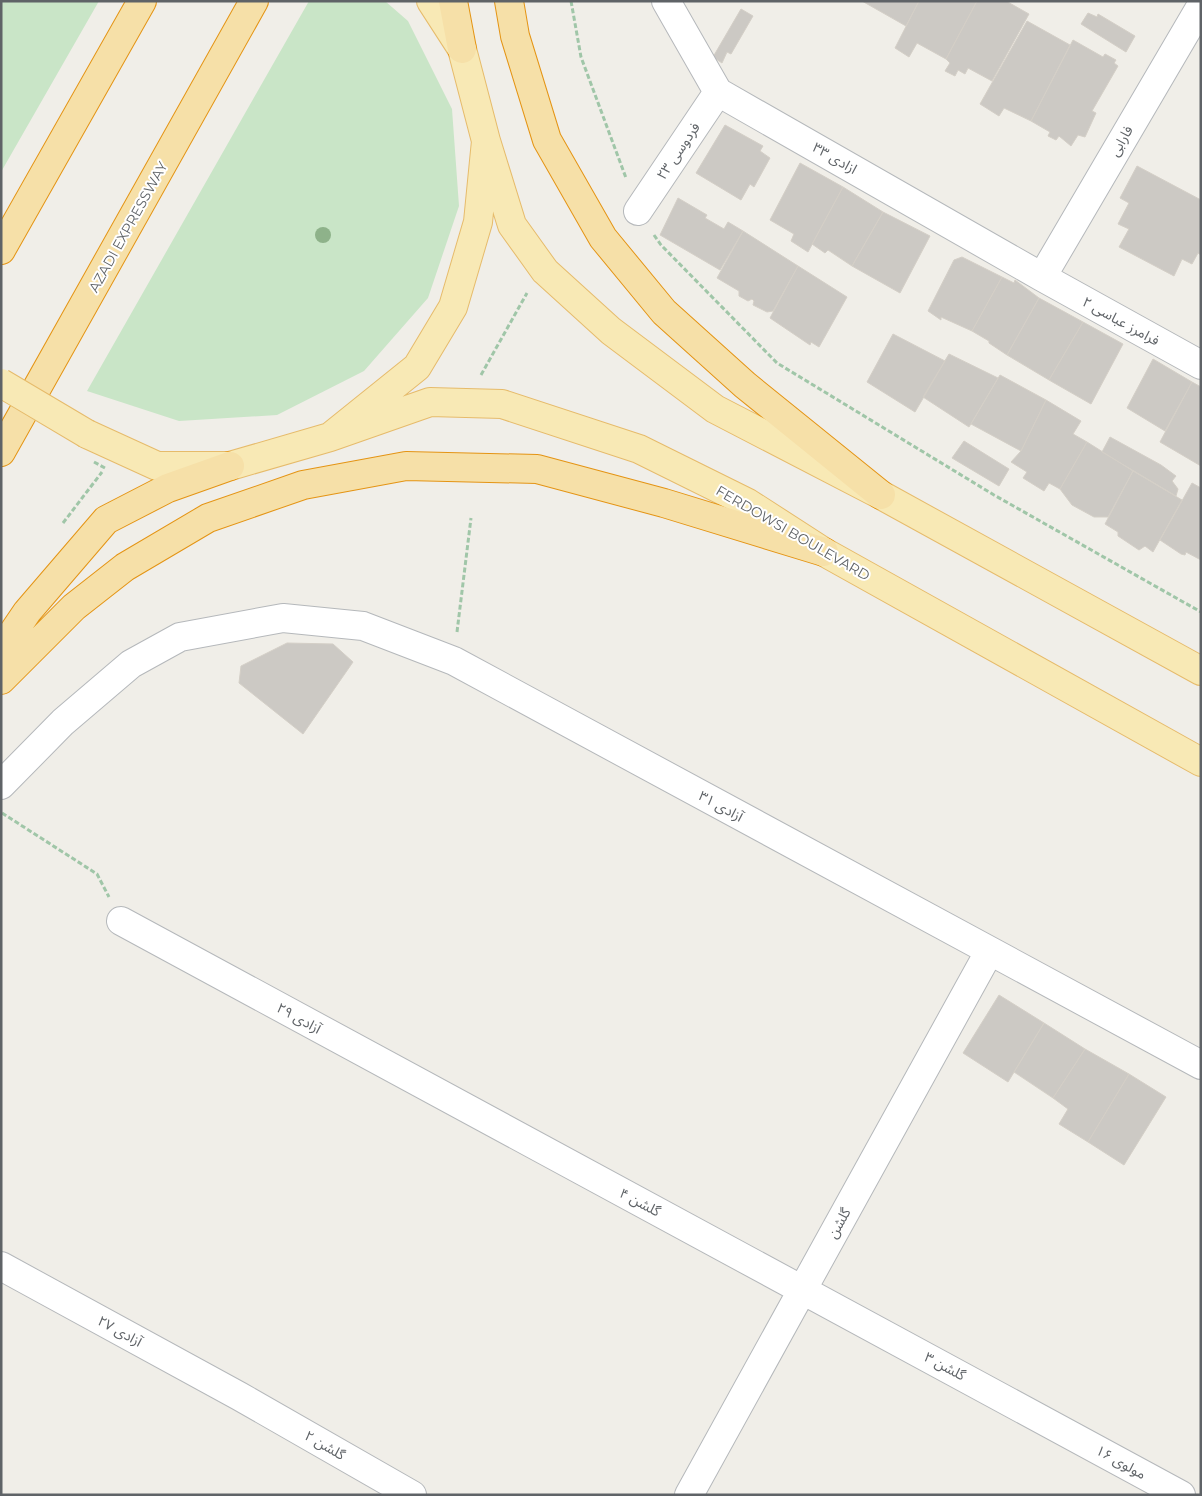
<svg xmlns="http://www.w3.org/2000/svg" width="1202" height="1496" font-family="Montserrat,'Noto Sans Arabic',sans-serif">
<rect width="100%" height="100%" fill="#f0eee8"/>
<path fill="#c9e5c7" d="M1 1H99L1 172Z
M309 1H385L408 21 452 109 459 206 428 298 364 371 277 415 179 421 87 391Z"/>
<path fill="#ccc9c4" stroke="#d4cfc7" d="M862 1H919L906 26Z
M919 1H977L946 59 917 43 909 57 895 48Z
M977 1H1006L1029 14 992 81 968 68 965 74 958 70 955 76 945 71 950 63 946 59Z
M741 9 753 16 731 54 727 52 722 63 713 57Z
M1088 13 1097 17 1098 14 1135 36 1126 52 1081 24Z
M1027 21 1070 45 1031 121 1004 108 999 116 980 104Z
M1073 40 1103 57 1105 54 1116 60 1114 63 1118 66 1092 111 1096 113 1085 137 1078 135 1071 146 1059 136 1056 140 1048 136 1050 132 1031 121Z
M725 125 763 146 760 151 770 158 754 187 750 184 741 200 696 173Z
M800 163 843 187 808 252 791 241 794 234 770 220Z
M1137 166 1201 200V255L1198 253 1192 264 1182 259 1174 276 1119 247 1129 229 1118 224 1129 203 1120 198Z
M843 187 883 212 852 266 828 250 825 253 812 244Z
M678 198 707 215 705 218 724 229 728 222 743 231 720 270 660 235Z
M883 212 930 236 900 293 852 266Z
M743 231 798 266 773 311 767 312 753 305 754 301 752 299 748 301 739 296V291L717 278Z
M962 257 1002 277 972 331 941 317V320L928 311 954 260Z
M798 266 847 297 819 347 811 342 810 345 770 318Z
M1002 277 1014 283 1015 280 1039 298 1007 355 989 343V341L972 331Z
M1039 298 1083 322 1049 380 1007 355Z
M1083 322 1123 344 1091 404 1049 380Z
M893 334 945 361 915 412 867 382Z
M949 354 998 378 969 427 923 397Z
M1153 359 1192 382 1165 431 1127 408Z
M1000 375 1046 400 1021 451 971 424Z
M1192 382 1201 387V466L1160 442Z
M1046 400 1081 421 1073 434 1087 442 1060 489 1049 483 1044 491 1023 478 1027 472 1011 462 1021 451Z
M1110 437 1161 465 1176 476 1172 481 1178 489 1176 496 1102 452Z
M964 441 1009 469 999 486 952 458Z
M1087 442 1133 471 1108 517H1094L1072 505 1060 489Z
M1133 471 1182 500 1153 552 1145 546 1139 550 1118 536V532L1105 524Z
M1192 483 1201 488V560L1186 552 1185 555 1181 554 1160 540Z
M287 643 333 644 353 662 303 734 239 683 241 666Z
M999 995 1044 1023 1008 1082 963 1053Z
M1044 1023 1085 1049 1053 1098 1014 1072Z
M1085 1049 1129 1074 1088 1142 1059 1124 1068 1109 1053 1098Z
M1129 1074 1166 1097 1124 1165 1088 1142Z"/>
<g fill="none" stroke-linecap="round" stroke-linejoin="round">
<g stroke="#b5b8bb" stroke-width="30">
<path id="minor" d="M666 1 718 92 1042 277 1201 365
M638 211 718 92
M1042 277 1201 6
M1 785 63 722 131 664 180 637 283 618 363 626 454 661 1201 1065
M121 921 1181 1495
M1 1266 239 1396 412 1495
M689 1495 989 952"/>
</g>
<g stroke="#e6bb6b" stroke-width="30">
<path id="primary" d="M486 141 512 225 545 271 611 331 715 409 881 495 1201 671
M87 434 157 466H230L330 437 417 367 453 307 478 222 486 141 462 49 431 1
M330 437 430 402 502 404 639 449 748 503 824 552 1201 762"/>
</g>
<g stroke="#e49414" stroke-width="30">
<path id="trunk" d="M453 1 462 49
M509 1 515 36 547 140 603 238 664 312 745 385 881 495
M1 250 142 1
M1 452 254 1
M1 650 27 612 106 520 168 488 230 466
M1 680 74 607 125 567 208 518 303 485 406 466 537 469 664 503 824 552"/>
</g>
<path stroke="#a0c6a8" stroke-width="3" stroke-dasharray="5 2.5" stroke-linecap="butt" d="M571 1 581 57 626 178
M654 235 661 245 777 363 994 495 1201 612
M481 375 527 293
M63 523 102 472
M457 632 471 518
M2 813 97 874 109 897"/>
<use href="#minor" stroke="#fff" stroke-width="28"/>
<use href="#primary" stroke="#f8e9b5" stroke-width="28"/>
<use href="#trunk" stroke="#f6e0a8" stroke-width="28"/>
<g stroke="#e6bb6b" stroke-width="30" stroke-linecap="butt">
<path id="primary-bridge" d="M1 383 87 434"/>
</g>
<path stroke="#a0c6a8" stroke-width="3" stroke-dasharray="5 2.5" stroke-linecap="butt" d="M94 462 105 468"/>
<use href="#primary-bridge" stroke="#f8e9b5" stroke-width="28"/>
</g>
<circle fill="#8eb28a" cx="323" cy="235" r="8"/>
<g text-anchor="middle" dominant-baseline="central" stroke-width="4" stroke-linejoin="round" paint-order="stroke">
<g font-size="14" fill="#5f6367" stroke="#fff">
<text transform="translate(1121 141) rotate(-60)">فارابی</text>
<text transform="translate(678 151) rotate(-56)">فردوسی ۲۳</text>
<text transform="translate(835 158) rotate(30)">ازادی ۳۳</text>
<text transform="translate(128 227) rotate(-61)">AZADI EXPRESSWAY</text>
<text transform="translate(1121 321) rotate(29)">فرامرز عباسی ۲</text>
<text transform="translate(793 533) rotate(30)">FERDOWSI BOULEVARD</text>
<text transform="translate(721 806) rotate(29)">آزادی ۳۱</text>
<text transform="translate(299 1018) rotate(29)">آزادی ۲۹</text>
<text transform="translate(640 1202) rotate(28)">گلشن ۴</text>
<text transform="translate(839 1223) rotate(-61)">گلشن</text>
<text transform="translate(120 1331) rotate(29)">۲۷ آزادی</text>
<text transform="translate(945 1366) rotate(28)">گلشن ۳</text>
<text transform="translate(325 1445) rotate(30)">گلشن ۲</text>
<text transform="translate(1121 1462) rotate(29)">مولوی ۱۶</text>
</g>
</g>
<rect width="1202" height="1496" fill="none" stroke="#5f6367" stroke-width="5"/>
</svg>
